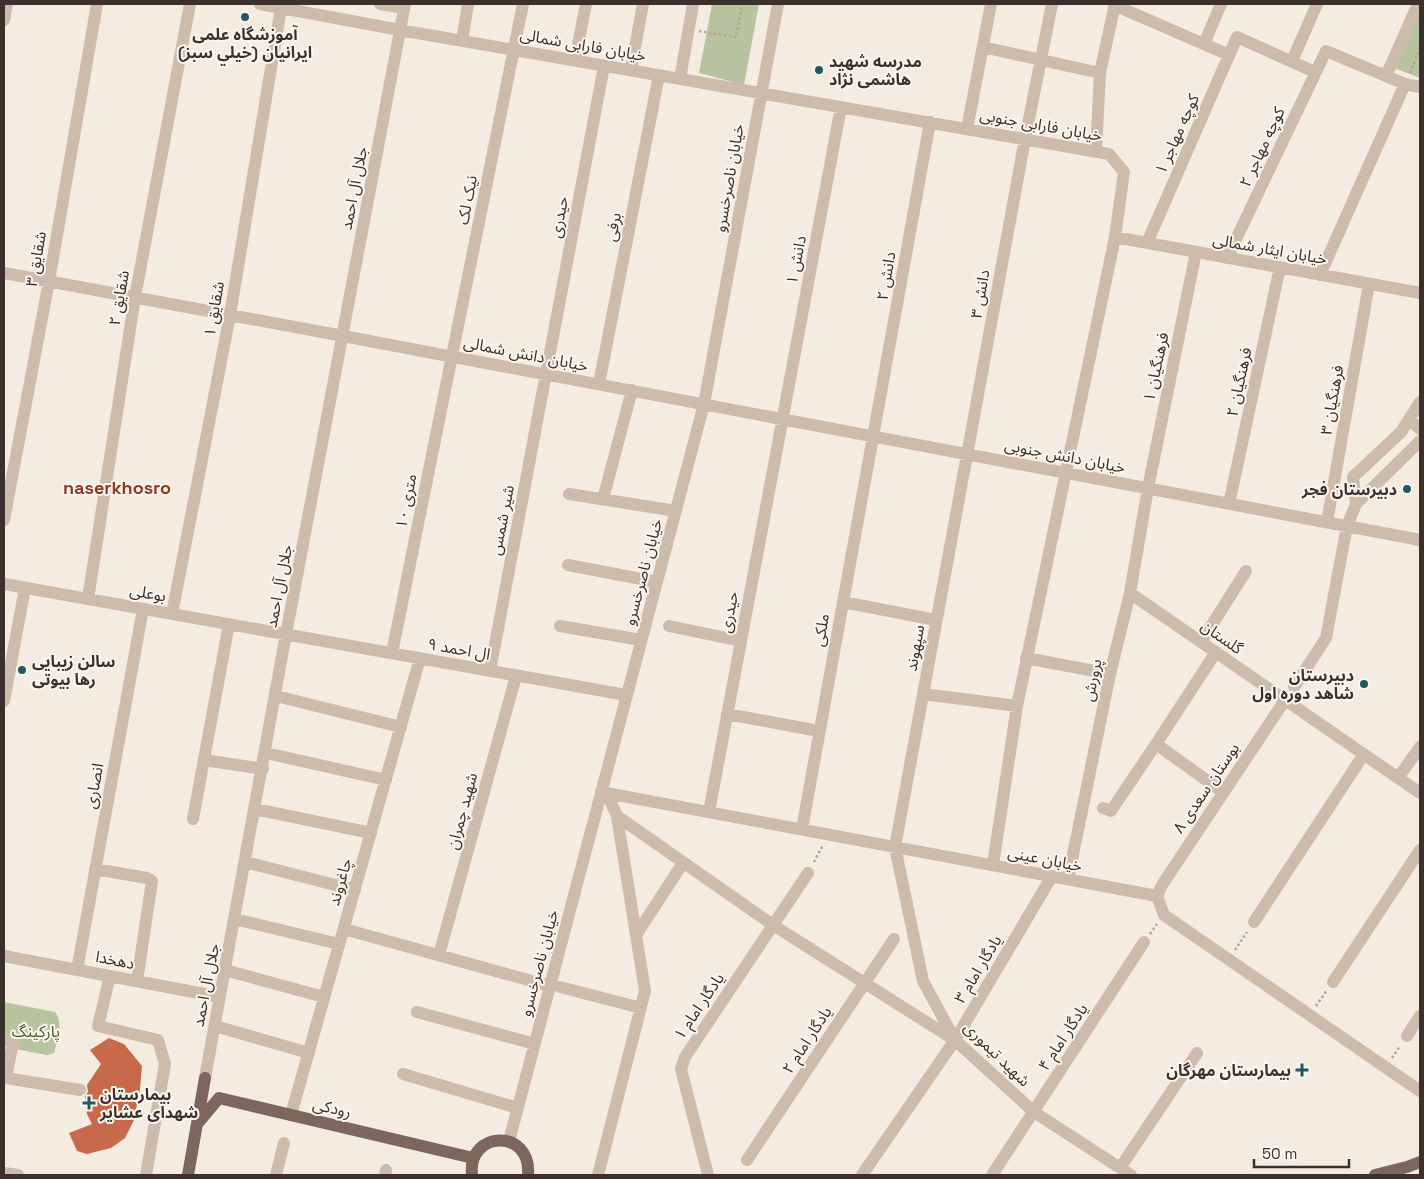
<svg xmlns="http://www.w3.org/2000/svg" width="1424" height="1179" font-family="'Space Grotesk','Noto Sans Arabic',sans-serif">
<rect width="100%" height="100%" fill="#f4ebe1"/>
<path fill="#b8c4a0" d="M712 4H759L744 85 699 73Z
M1420 9V78L1394 68Z
M4 1002 55 1012C64 1023 57 1041 54 1053L47 1055 15 1049 4 1039Z"/>
<path fill="#c8694b" d="M109 1038 124 1044 142 1066 140 1089 134 1120 125 1138 111 1148 87 1154 77 1151 69 1133 92 1124 87 1114 85 1105V1096L88 1092 87 1085 101 1064 90 1050Z"/>
<g fill="none" stroke-linecap="round" stroke-linejoin="round">
<path stroke="#b9a596" stroke-width="2.5" stroke-dasharray="2.5 2.5" stroke-linecap="butt" d="M699 31 736 37 742 4
M1410 73 1420 48
M814 862 823 845
M1150 934 1157 924
M1235 950 1247 932
M1316 1006 1327 990
M1392 1058 1400 1046"/>
<path stroke="#cdbbac" stroke-width="12" d="M260 4 400 30 1109 154 1124 172 1115 237 1017 706 993 865
M380 4 404 8
M1052 4 1025 139 895 847 923 981 955 1040 1034 1112 1131 1175
M1114 5 1229 55
M4 20 7 4
M462 41 468 4
M1204 44 1221 4
M983 47 1100 73
M575 60 586 4
M1292 61 1317 4
M631 69 643 4
M1386 76 1418 4
M680 79 693 4
M967 129 991 4
M1096 151 1100 73 1115 4
M1115 237 1420 293
M1147 243 1237 37 1315 72
M1227 258 1326 51 1405 84 1420 87
M4 273 343 336 1420 540
M1320 275 1405 84
M599 384 659 75
M1409 419 1420 429
M569 494 676 511
M603 499 632 390
M1229 504 1280 267
M1356 504 1353 477 1401 432 1420 402
M4 520 49 281 97 4
M1327 522 1369 284
M568 565 657 582
M4 584 626 695
M1130 593 1420 793
M88 599 135 297 190 4
M843 602 936 620
M172 614 230 315 281 8
M560 626 641 640
M669 626 741 641
M1201 642 1246 571
M1216 652 1156 744 1223 792
M392 653 523 4
M1026 658 1110 674
M490 671 604 66
M1294 687 1326 638 1347 526 1356 504 1420 441
M923 694 1017 706
M276 696 401 727
M4 701 25 588
M727 714 819 731
M266 753 386 780
M204 760 263 769
M1398 778 1420 747
M601 792 1157 896
M607 793 617 816 773 925 953 1039
M1103 808 1111 811 1156 744
M255 809 371 833
M709 812 841 107
M193 819 229 624
M802 829 930 122
M245 862 355 890
M95 869 147 878 152 881 137 981
M1068 879 1110 674 1130 593 1148 488 1196 252
M1157 896 1164 915 1420 1091
M1157 896 1162 885 1285 700
M235 919 339 944
M1254 922 1364 754
M344 929 550 986
M636 935 683 863
M439 955 516 676
M4 956 220 997
M77 970 143 609
M225 970 324 997
M110 976 98 1026 158 1040 165 1064 146 1175
M1333 982 1420 850
M560 987 641 1008
M417 1012 535 1044
M215 1026 309 1053
M1407 1036 1420 1016
M4 1040 13 1042 6 1078 80 1090
M403 1074 518 1108
M205 1078 286 634 405 4
M291 1115 420 658
M509 1141 704 404 778 4
M747 1160 894 939
M1120 1168 1197 1053
M4 1173 18 1175
M276 1175 284 1143
M385 1175 386 1170
M598 1175 645 991 617 816
M708 1175 681 1069 685 1057 808 873
M862 1175 955 1040 1052 876
M992 1175 1144 942"/>
<path stroke="#7d675c" stroke-width="12" d="M219 1098 473 1158
M198 1123 219 1098
M188 1175 205 1078
M472 1175C467 1130 532 1128 528 1175
M1375 1175 1407 1167 1420 1162"/>
</g>
<g fill="#1f5a5e" stroke="#fbf5ee" stroke-width="2">
<circle cx="245" cy="17" r="5"/>
<circle cx="819" cy="70" r="5"/>
<circle cx="1407" cy="489" r="5"/>
<circle cx="22" cy="670" r="5"/>
<circle cx="1364" cy="684" r="5"/>
<path d="M1299.5 1062.5h5v5h5v5h-5v5h-5v-5h-5v-5h5z"/>
<path d="M86.5 1095.5h5v5h5v5h-5v5h-5v-5h-5v-5h5z"/>
</g>
<g text-anchor="middle" dominant-baseline="central" stroke-width="4" stroke-linejoin="round" paint-order="stroke">
<g font-size="16" font-weight="bold" fill="#3b302b" stroke="#fbf5ee" text-anchor="start">
<text x="245" y="34" text-anchor="middle">آموزشگاه علمی<tspan x="245" dy="18">ایرانیان (خيلي سبز)</tspan></text>
<text x="829" y="61">مدرسه شهید<tspan x="829" dy="18">ه‍اشمی نژاد</tspan></text>
<text x="1397" y="489" text-anchor="end">دبیرستان فجر</text>
<text x="32" y="661">سالن زیبایی<tspan x="32" dy="18">رها بیوتی</tspan></text>
<text x="1354" y="675" text-anchor="end">دبیرستان<tspan x="1354" dy="18">شاهد دوره اول</tspan></text>
<text x="1291" y="1070" text-anchor="end">بیمارستان مهرگان</text>
<text x="100" y="1094">بیمارستان<tspan x="100" dy="18">شهدای عشایر</tspan></text>
</g>
<g font-size="16" fill="#3b302b" stroke="#fbf5ee">
<text transform="translate(583 45) rotate(10)">خیابان فارابی شمالی</text>
<text transform="translate(1041 125) rotate(10)">خیابان فارابی جنوبی</text>
<text transform="translate(1177 134) rotate(-66)">کوچه مهاجر ۱</text>
<text transform="translate(1262 147) rotate(-65)">کوچه مهاجر ۲</text>
<text transform="translate(729 178) rotate(-80)">خیابان ناصرخسرو</text>
<text transform="translate(354 188) rotate(-79)">جلال آل احمد</text>
<text transform="translate(467 200) rotate(-79)">نیک لک</text>
<text transform="translate(559 217) rotate(-79)">حیدری</text>
<text transform="translate(613 227) rotate(-79)">برفی</text>
<text transform="translate(1270 249) rotate(10)">خیابان ایثار شمالی</text>
<text transform="translate(36 259) rotate(-80)">شقایق ۳</text>
<text transform="translate(796 260) rotate(-79)">دانش ۱</text>
<text transform="translate(886 276) rotate(-80)">دانش ۲</text>
<text transform="translate(980 294) rotate(-80)">دانش ۳</text>
<text transform="translate(119 298) rotate(-80)">شقایق ۲</text>
<text transform="translate(214 309) rotate(-80)">شقایق ۱</text>
<text transform="translate(526 354) rotate(11)">خیابان دانش شمالی</text>
<text transform="translate(1156 367) rotate(-78)">فرهنگیان ۱</text>
<text transform="translate(1239 382) rotate(-78)">فرهنگیان ۲</text>
<text transform="translate(1332 400) rotate(-80)">فرهنگیان ۳</text>
<text transform="translate(1065 456) rotate(11)">خیابان دانش جنوبی</text>
<text transform="translate(406 501) rotate(-79)">۱۰ متری</text>
<text transform="translate(502 520) rotate(-79)">شیر شمس</text>
<text transform="translate(643 572) rotate(-75)">خیابان ناصرخسرو</text>
<text transform="translate(279 586) rotate(-79)">جلال آل احمد</text>
<text transform="translate(148 593) rotate(10)">بوعلی</text>
<text transform="translate(729 612) rotate(-79)">حیدری</text>
<text transform="translate(821 630) rotate(-80)">ملکی</text>
<text transform="translate(1222 637) rotate(35)">گلستان</text>
<text transform="translate(915 648) rotate(-80)">سپهوند</text>
<text transform="translate(459 649) rotate(10)">ال احمد ۹</text>
<text transform="translate(1092 680) rotate(-78)">پرورش</text>
<text transform="translate(94 786) rotate(-80)">انصاری</text>
<text transform="translate(1206 788) rotate(-56)">بوستان سعدی ۸</text>
<text transform="translate(462 811) rotate(-75)">شهید چمران</text>
<text transform="translate(1045 859) rotate(11)">خیابان عینی</text>
<text transform="translate(340 882) rotate(-74)">چاغروند</text>
<text transform="translate(115 960) rotate(11)">دهخدا</text>
<text transform="translate(539 963) rotate(-75)">خیابان ناصرخسرو</text>
<text transform="translate(978 969) rotate(-59)">یادگار امام ۳</text>
<text transform="translate(206 985) rotate(-79)">جلال آل احمد</text>
<text transform="translate(699 1006) rotate(-56)">یادگار امام ۱</text>
<text transform="translate(1063 1037) rotate(-57)">یادگار امام ۴</text>
<text transform="translate(807 1040) rotate(-57)">یادگار امام ۲</text>
<text transform="translate(997 1054) rotate(44)">شهید تیموری</text>
<text transform="translate(332 1108) rotate(13)">رودکی</text>
</g>
<g font-size="16" fill="#4a5a2e" stroke="#fbf5ee">
<text x="36" y="1031">پارکینگ</text>
</g>
<g font-size="18" font-weight="bold" fill="#8c3b22" stroke="#fbf5ee">
<text x="117" y="487">naserkhosro</text>
</g>
</g>
<rect width="1424" height="1179" fill="none" stroke="#3b302b" stroke-width="10"/>
<path d="M1254 1159v8h95v-8" fill="none" stroke="#3b302b" stroke-width="2.5"/>
<text x="1262" y="1159" font-size="15" fill="#3b302b" stroke="#fbf5ee" stroke-width="4" paint-order="stroke">50 m</text>
</svg>
